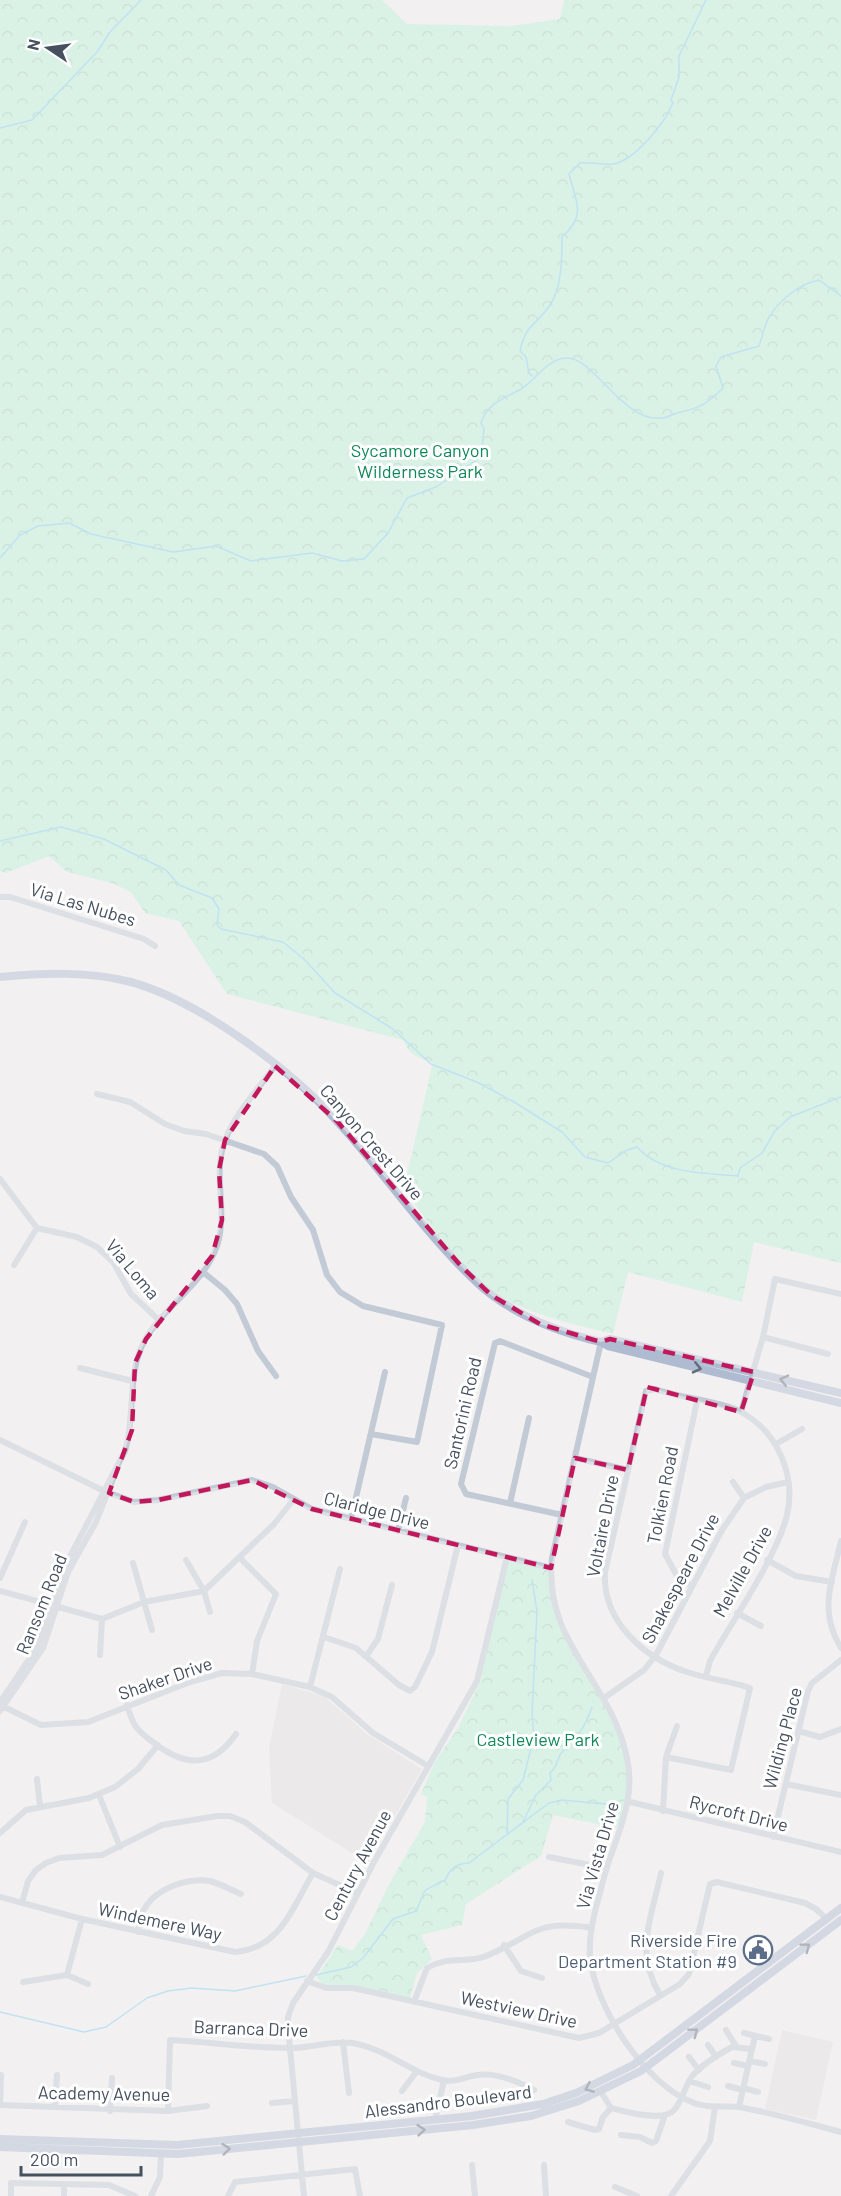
<svg xmlns="http://www.w3.org/2000/svg" width="841" height="2196" font-family="Barlow,sans-serif">
<defs>
<pattern id="forest-crowns" width="20" height="18" patternUnits="userSpaceOnUse" patternTransform="scale(1.5)"><rect width="20" height="18" fill="#bbf3d7"/><path d="M2 6a3 3 0 1 1 6 0M12 15a3 3 0 1 1 6 0" fill="none" stroke="#a2d2bb"/></pattern>
</defs>
<rect width="100%" height="100%" fill="#f2f0f0"/>
<path fill="#e3e1e2" d="M282 1684 324 1696 367 1734 422 1769 368 1863 272 1803 269 1747Z
M782 2030 833 2042 816 2120 765 2109Z"/>
<path fill="url(#forest-crowns)" d="M0 0H382L407 24 512 26 560 19 564 0H841V1263L754 1242 742 1302 628 1272 613 1334C573 1324 531 1315 495 1294 463 1274 425 1219 404 1188L433 1062C419 1059 408 1054 403 1040L227 994 179 921 145 913 131 892 112 883 67 872 49 856 6 873 0 871Z
M506 1555 551 1565 553 1605 612 1713 630 1770 624 1813 617 1828 553 1815 541 1856 466 1904 462 1925 421 1935 432 1959 417 1973 410 1998 323 1986 317 1977 338 1945 352 1951 365 1934 387 1888 425 1822 427 1797 421 1794 435 1762 458 1728 482 1678V1660Z"/>
<g fill="none" stroke-linecap="round" stroke-linejoin="round">
<path stroke="#85d0f3" stroke-width="1.5" d="M0 128 32 120 97 52 110 32 141 0
M532 376 529 373 526 357 520 351C526 323 536 326 550 305 562 287 562 258 562 237 587 215 576 202 569 174L580 163C591 162 603 165 613 164 634 161 665 123 673 103L671 100 679 77V56L706 0
M0 558 20 535 38 526 69 523 91 534 173 552 216 546 251 561 312 553 342 561 364 559 388 533 407 498 436 487 481 457 484 429 481 423C487 403 505 398 521 389 536 380 547 359 566 358 594 356 623 424 663 418 669 417 675 413 681 412 700 408 708 403 723 388L716 366 721 357 759 346C762 338 764 327 768 319 777 302 800 283 819 280L841 296
M0 841 61 827 104 839 166 870 179 885 212 898 219 909 217 925 221 929 283 942 305 960 335 993 393 1029 431 1064 479 1083 514 1102 562 1132 585 1157 608 1163 627 1150 637 1147C661 1174 704 1173 738 1176L740 1168 762 1153 775 1131 790 1117 841 1097
M523 1822 536 1795 551 1780 550 1773C559 1765 556 1759 562 1752 579 1733 583 1732 592 1707
M507 1835 508 1799 523 1780 534 1736 532 1713 537 1611 532 1580
M316 1975 351 1967 363 1958 393 1919 416 1911C429 1884 417 1895 445 1880 451 1868 455 1864 469 1863L549 1803 562 1800 618 1805
M0 2012 84 2032 106 2027 147 1998 168 1991 192 1988 235 1991 306 1976"/>
<path stroke="#c2cad6" stroke-width="6" d="M0 897H10L144 939 155 946
M97 1094 130 1102 165 1124 184 1131 206 1134 264 1154 277 1166 291 1197 313 1230 327 1275 340 1292 363 1306 442 1325 417 1442 371 1434
M0 1179 37 1228 77 1237 97 1247 113 1262 131 1294 160 1321
M14 1265 37 1228
M203 1272 225 1290 237 1304 258 1351 276 1376
M763 1337 828 1354
M601 1342 552 1558C543 1643 611 1680 627 1758 637 1804 614 1838 603 1881 597 1905 588 1931 590 1957 595 2007 645 2085 694 2103 709 2109 724 2105 739 2107 773 2113 807 2123 841 2132
M80 1368 132 1381
M741 1412 763 1337 775 1279 841 1294
M0 1440 104 1491 134 1502 158 1500 252 1480 273 1487 312 1509 551 1568
M776 1444 802 1429
M575 1458 628 1470
M733 1482 744 1498
M510 1503 529 1418
M562 1515 466 1494 461 1484 495 1343 500 1341 593 1377
M351 1519 385 1372
M398 1531 406 1498
M841 1541C832 1581 818 1611 841 1648
M240 1558 276 1594 257 1641 252 1674
M186 1560 204 1591 210 1612
M767 1560 796 1576 832 1582
M133 1563 152 1630
M0 1578 25 1522
M691 1586 677 1576 665 1554 697 1401
M0 1591 102 1619 144 1602 204 1591 274 1524 294 1499
M737 1613 761 1626
M324 1637 356 1648 399 1685 410 1691 415 1687 432 1652 458 1545
M100 1655 102 1619
M367 1655 378 1639 392 1585
M310 1687 340 1569
M604 1698 644 1670 656 1655 722 1530 744 1498 766 1487 788 1482
M0 1702 38 1646 63 1570 125 1451C136 1414 126 1374 145 1340 165 1305 203 1285 217 1246 226 1218 218 1192 220 1164 222 1126 253 1096 275 1066
M0 1705 41 1725 88 1722 190 1682 222 1673 252 1674 310 1687 332 1697 373 1733 428 1766
M127 1705C129 1712 132 1721 136 1727 141 1734 150 1740 157 1745 188 1768 214 1766 236 1734
M0 1711 43 1648 68 1572 96 1522 115 1474
M798 1731 820 1737 841 1729
M666 1757 731 1770 750 1688C730 1681 708 1679 687 1672 644 1658 602 1621 605 1572L646 1391 655 1389C680 1398 722 1401 743 1413 778 1433 796 1476 787 1515 777 1557 732 1621 710 1661L706 1676
M37 1779 40 1806
M786 1784 841 1795
M99 1795 120 1847
M630 1802 841 1852
M663 1811 666 1757 677 1726
M0 1833 26 1810 89 1798 115 1787 138 1769 158 1745
M773 1837 808 1691 812 1683 841 1660
M549 1857 606 1868
M0 1897 82 1919 235 1952C281 1948 292 1908 313 1873
M22 1903 28 1881 36 1870 46 1863 59 1858 102 1855 162 1825 217 1816H230L245 1822 313 1873 357 1893
M138 1932C139 1926 140 1919 142 1914 151 1890 186 1877 210 1881 221 1884 231 1890 241 1894
M504 1945 521 1971 542 1978
M67 1975 82 1919
M307 1981 326 1988H353L579 2038 599 2033 680 1984 689 1974 710 1884 717 1882 805 1903 816 1909 827 1919
M23 1982 67 1975 88 1984
M660 1995C634 1951 651 1920 661 1873
M414 2002 427 1968C450 1955 466 1964 486 1956 535 1936 532 1919 592 1928
M726 2030 736 2046
M744 2033 769 2039
M343 2042 349 2093
M708 2045 716 2057
M689 2057 699 2070
M749 2061 765 2064
M734 2063 748 2066
M1 2075 0 2105 168 2111 207 2106
M689 2081 708 2087
M728 2086 743 2090
M743 2088 758 2092
M402 2091 417 2071
M601 2092 611 2108C626 2112 665 2123 675 2109 683 2099 685 2085 693 2075 703 2064 719 2054 732 2047L752 2049
M272 2103 295 2101
M55 2107 57 2075
M739 2107 755 2036
M110 2111 112 2078
M168 2111 170 2040C210 2042 250 2048 290 2048 311 2048 332 2040 353 2043 390 2050 408 2072 442 2080 455 2083 464 2077 477 2075 496 2072 519 2082 534 2090
M435 2120 444 2080
M568 2122 595 2130 599 2129 603 2117 611 2108
M621 2135 640 2137 652 2143 656 2141 665 2115
M472 2165 475 2196
M544 2165 546 2196
M615 2187 637 2196
M11 2196V2183L109 2185 135 2196
M64 2196V2184
M151 2196 160 2177 161 2155
M228 2196 235 2182 355 2169 360 2196
M304 2196 288 2027V2017L293 2003 328 1952 374 1862 477 1681 507 1557
M671 2196 710 2141 715 2107"/>
<path stroke="#aebbd0" stroke-width="8" d="M0 977C44 973 88 971 131 982 199 1001 289 1068 336 1120 375 1162 408 1210 447 1252 461 1267 476 1284 493 1296 526 1320 562 1333 601 1342L608 1346 841 1403
M601 1342 610 1339 841 1393
M0 2139 177 2145 472 2116 543 2104 576 2093 633 2065 841 1908
M0 2147 178 2154 473 2125 531 2116 579 2101 641 2071 841 1920"/>
</g>
<defs><path id="oneway-chevron" d="M-2-3.5L2.5 0L-2 3.5" fill="none" stroke-width="1.6" stroke-linecap="round" stroke-linejoin="round" transform="scale(1.5)"/></defs>
<g stroke="#606b7b">
<use href="#oneway-chevron" transform="translate(697 1368) rotate(13)"/>
<use href="#oneway-chevron" transform="translate(784 1380) rotate(-167)"/>
<use href="#oneway-chevron" transform="translate(806 1947) rotate(-37)"/>
<use href="#oneway-chevron" transform="translate(694 2032) rotate(-37)"/>
<use href="#oneway-chevron" transform="translate(589 2088) rotate(156)"/>
<use href="#oneway-chevron" transform="translate(421 2130) rotate(-5)"/>
<use href="#oneway-chevron" transform="translate(226 2149) rotate(-6)"/>
</g>
<path d="M0 0H841V2196H0ZM275 1066 337 1121 460 1265 491 1295 540 1324 601 1342 610 1339 754 1372 741 1412 647 1387 628 1470 575 1458 551 1568 312 1509 252 1480 158 1500 134 1502 109 1493 132 1430 135 1363 146 1339 212 1256 222 1220 219 1170 225 1140Z" fill="#f2f0f0" fill-opacity=".55" fill-rule="evenodd"/>
<path fill="none" stroke="#c2185b" stroke-width="4.5" stroke-dasharray="12 8" stroke-linejoin="round" d="M275 1066 337 1121 460 1265 491 1295 540 1324 601 1342 610 1339 754 1372 741 1412 647 1387 628 1470 575 1458 551 1568 312 1509 252 1480 158 1500 134 1502 109 1493 132 1430 135 1363 146 1339 212 1256 222 1220 219 1170 225 1140Z"/>
<defs>
<g id="civic-ring" transform="scale(1.5)"><circle r="9.5" fill="#fff" stroke="#5c6f8a" stroke-width="1.5"/><path d="M-.6-6.5H3V-4.5H.6V-3L4-1V1h2V6H-6V1h2V-1L-.6-3ZM-1.2 2.5V6h2.4V2.5Z" fill="#5c6f8a"/></g>
</defs>
<g fill-rule="evenodd">
<use href="#civic-ring" x="758" y="1950"/>
</g>
<g text-anchor="middle" dominant-baseline="central" stroke-width="6" stroke-linejoin="round" paint-order="stroke">
<g font-size="18" fill="#108759" stroke="#fff">
<text x="420" y="450">Sycamore Canyon<tspan x="420" dy="21">Wilderness Park</tspan></text>
<text x="538" y="1739">Castleview Park</text>
</g>
<g font-size="18" fill="#46505f" stroke="#fff">
<text transform="translate(83 904) rotate(17)">Via Las Nubes</text>
<text transform="translate(372 1142) rotate(49)">Canyon Crest Drive</text>
<text transform="translate(133 1269) rotate(50)">Via Loma</text>
<text transform="translate(462 1413) rotate(-77)">Santorini Road</text>
<text transform="translate(662 1495) rotate(-79)">Tolkien Road</text>
<text transform="translate(377 1510) rotate(14)">Claridge Drive</text>
<text transform="translate(602 1526) rotate(-79)">Voltaire Drive</text>
<text transform="translate(742 1571) rotate(-61)">Melville Drive</text>
<text transform="translate(680 1578) rotate(-62)">Shakespeare Drive</text>
<text transform="translate(41 1604) rotate(-68)">Ransom Road</text>
<text transform="translate(165 1678) rotate(-19)">Shaker Drive</text>
<text transform="translate(782 1738) rotate(-75)">Wilding Place</text>
<text transform="translate(739 1813) rotate(14)">Rycroft Drive</text>
<text transform="translate(597 1855) rotate(-74)">Via Vista Drive</text>
<text transform="translate(357 1865) rotate(-62)">Century Avenue</text>
<text transform="translate(160 1921) rotate(12)">Windemere Way</text>
<text transform="translate(519 2009) rotate(12)">Westview Drive</text>
<text transform="translate(251 2028) rotate(2)">Barranca Drive</text>
<text transform="translate(104 2093) rotate(1)">Academy Avenue</text>
<text transform="translate(448 2101) rotate(-7)">Alessandro Boulevard</text>
</g>
<g font-size="18" fill="#4e5e75" stroke="#fff" text-anchor="end">
<text x="737" y="1940">Riverside Fire<tspan x="737" dy="21">Department Station #9</tspan></text>
</g>
</g>
<g transform="translate(48 48) rotate(283)" stroke="#ffffff" stroke-width="4.5" paint-order="stroke">
<path d="M0-4.5L10 22L0 15L-10 22Z" fill="#46505f"/>
<text y="-9" font-size="16" font-weight="bold" text-anchor="middle" fill="#46505f">N</text>
</g>
<path d="M21 2166v9h120v-9" fill="none" stroke="#46505f" stroke-width="3"/>
<text x="30" y="2166" font-size="18" fill="#46505f" stroke="#ffffff" stroke-width="4.5" paint-order="stroke">200 m</text>
</svg>
